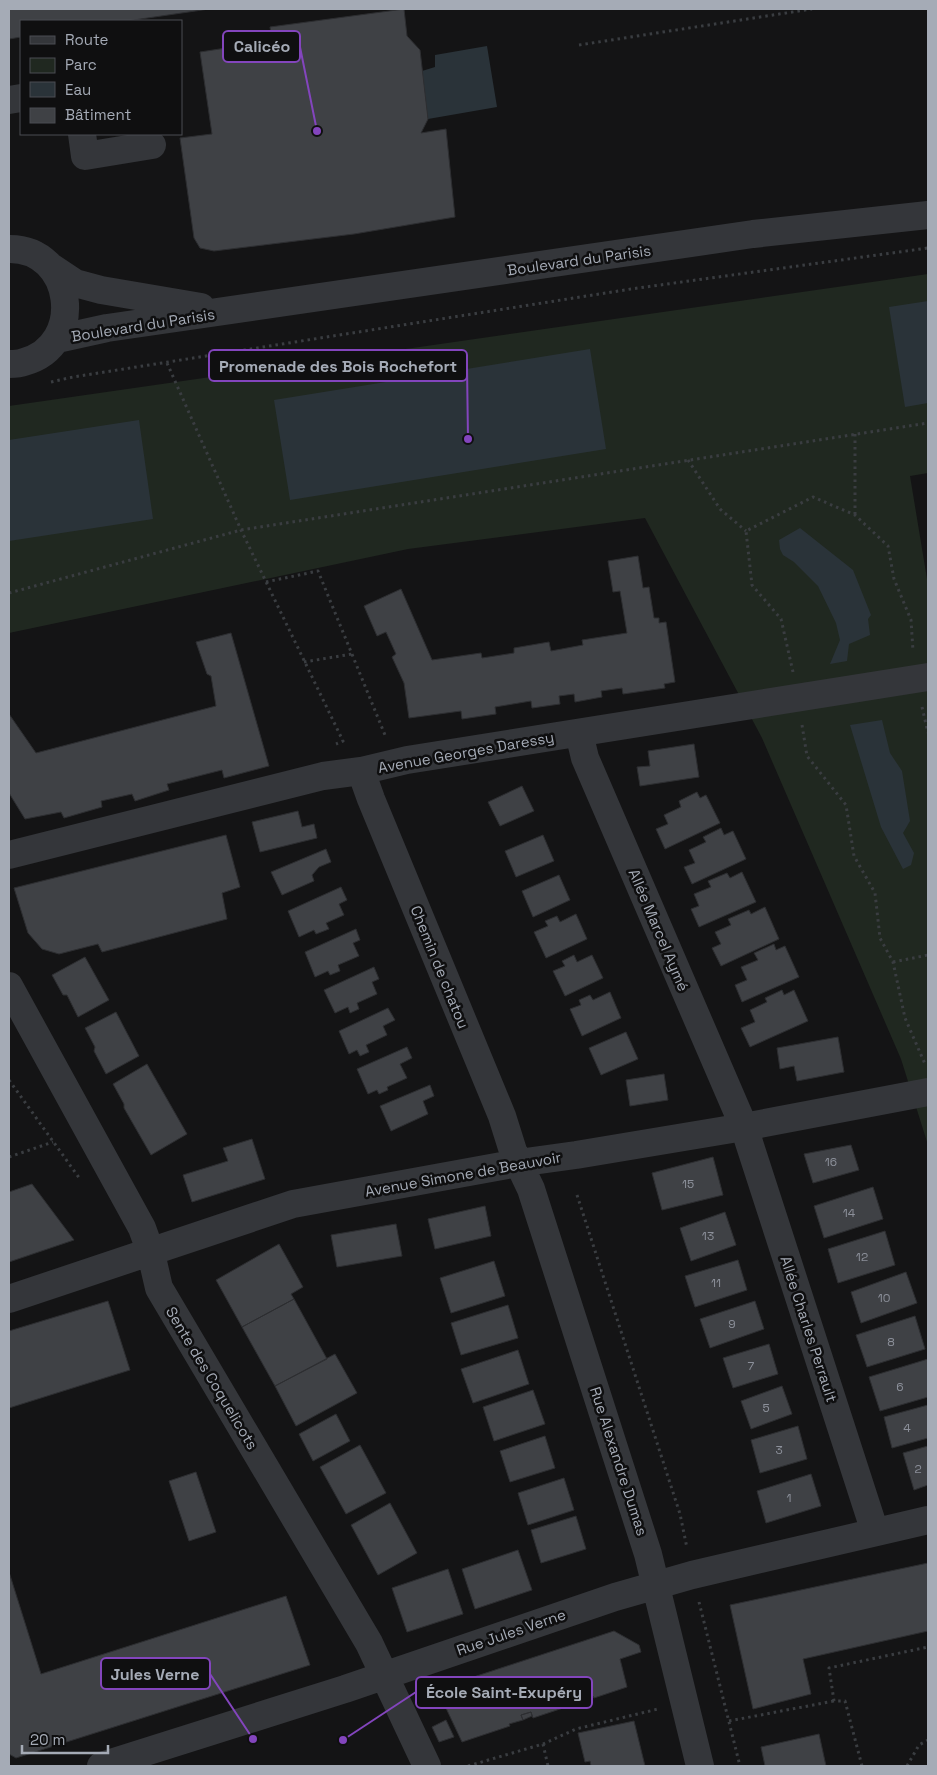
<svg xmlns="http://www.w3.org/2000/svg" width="937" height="1775" font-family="'Space Grotesk',sans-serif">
<rect width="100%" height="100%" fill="#141415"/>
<path fill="#202820" d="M928 274V473L910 476 928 585V1145L901 1059 762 738 645 518 408 549 9 633V406Z"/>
<path fill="#2a3339" d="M487 46 497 107 428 119 422 71 435 67V55Z
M928 301V403L905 407 889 307Z
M590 349 606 449 290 500 274 400Z
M139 420 153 519 9 541V440Z
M800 528 853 570 871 615 868 619 870 635 849 644 847 661 830 664 840 640 836 623 818 586 794 562 783 555 780 549 779 540Z
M882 720 890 753 902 771 910 821 903 833 914 853 911 865 903 869 881 827 850 725Z"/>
<path fill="#3f4145" stroke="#2d2e31" d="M9 9H209L127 21H21V37L9 39Z
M404 9 407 36 420 50 428 119 421 133 446 129 455 217 354 234 214 251 200 248 194 238 180 138 212 134 200 52 272 41 270 27Z
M638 556 643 588 649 587 654 618H659V623L666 622 675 682 664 684 665 688 623 694 622 688 601 691 602 697 575 702 574 694 559 696 560 704 532 708 531 701 495 707 496 714 462 719 461 711 409 718 404 683 392 657 396 654 386 632 377 636 364 606 401 589 432 660 481 653 482 658 514 653V648L549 642 551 651 583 645 582 640 627 633 620 591 613 592 608 561Z
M231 633 269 766 224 778 222 770 167 784 169 790 135 801 132 794 101 801 102 807 64 818 61 812 25 819 9 793V714L36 753 216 706 211 676 207 674 196 642Z
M694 744 699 777 640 786 637 767 650 766 648 751Z
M522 786 534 811 500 826 488 802Z
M697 792 700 798 706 795 720 823 665 849 656 829 668 824 664 815 681 807 679 801Z
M298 811 302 827 314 824 317 838 260 852 252 822Z
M721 828 724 835 733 831 746 859 692 884 684 867 695 863 689 850 706 842 703 837Z
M226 835 240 887 222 893 227 919 102 952 98 944 59 954 42 949 28 933 14 888Z
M543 835 554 861 516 877 505 851Z
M326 849 331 862 319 867 312 875 314 881 282 895 271 872Z
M742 872 756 902 699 927 691 909 699 906 694 894 711 887 708 881 727 873 730 878Z
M559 875 570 900 533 917 522 891Z
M341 887 347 900 339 904 344 915 326 923 329 929 316 934 314 930 299 937 288 911Z
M765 907 779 939 721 966 712 948 721 944 715 932 731 925 728 919 749 910 751 914Z
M576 914 587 939 546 958 534 932 548 926 545 921 557 916 560 922Z
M356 929 360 940 353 943 359 956 338 965 340 971 330 975 328 971 315 977 305 952Z
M774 944 776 950 785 946 799 977 742 1002 735 985 747 980 741 967 758 960 754 953Z
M574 955 577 962 592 955 603 978 565 996 553 971 565 966 562 961Z
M85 957 109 1000 78 1017 67 995H63L52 975Z
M374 967 379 979 372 982 377 994 357 1003 359 1009 350 1013 348 1007 335 1013 324 990Z
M782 990 784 995 794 990 808 1021 750 1047 741 1028 755 1022 750 1010 767 1002 765 998Z
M610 992 621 1018 582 1036 570 1009 581 1005 579 1000 590 995 593 1000Z
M388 1008 395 1020 383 1026 387 1035 366 1045 369 1052 360 1056 357 1050 349 1054 339 1031Z
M116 1012 139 1056 106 1074 94 1051 95 1047 85 1028Z
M626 1032 638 1059 601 1075 589 1048Z
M838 1037 844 1072 797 1081 794 1066 780 1069 777 1048Z
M407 1047 412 1058 400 1064 407 1078 387 1087 388 1090 379 1094 377 1090 368 1094 357 1069Z
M147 1064 187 1134 151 1155 124 1108V1104L113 1084Z
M664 1074 668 1100 630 1106 626 1080Z
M430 1085 434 1096 423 1101 428 1114 391 1131 380 1106Z
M252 1139 265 1179 192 1202 183 1175 228 1161 223 1148Z
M851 1145 859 1170 813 1183 804 1154Z
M713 1157 723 1195 662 1210 652 1173Z
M32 1184 74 1240 9 1262V1192Z
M873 1187 883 1219 824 1238 814 1206Z
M485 1206 491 1236 435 1249 428 1219Z
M725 1212 736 1245 691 1261 680 1228Z
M396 1224 402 1256 337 1267 331 1235Z
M885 1231 895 1265 838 1283 828 1249Z
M279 1244 303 1287 291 1294 294 1299 242 1327 216 1280Z
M738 1260 747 1290 695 1307 685 1276Z
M494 1261 505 1296 451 1313 440 1278Z
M906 1272 917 1303 861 1323 851 1292Z
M294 1299 327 1359 275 1386 242 1327Z
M108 1301 130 1370 9 1408V1331Z
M755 1301 764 1329 710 1348 700 1319Z
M508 1305 518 1338 461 1355 451 1323Z
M915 1316 925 1349 867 1367 856 1335Z
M769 1344 778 1374 733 1388 723 1358Z
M518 1350 529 1384 473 1403 461 1369Z
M335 1354 357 1393 296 1426 275 1386Z
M928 1359V1397L880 1411 869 1377Z
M782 1386 792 1414 751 1429 741 1401Z
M533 1390 545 1424 494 1441 483 1407Z
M928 1405V1438L892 1448 884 1417Z
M336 1414 350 1441 313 1461 299 1434Z
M798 1426 807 1459 760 1473 751 1440Z
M545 1436 555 1468 510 1482 500 1451Z
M360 1445 386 1493 346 1514 320 1467Z
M928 1446V1485L914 1490 903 1453Z
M196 1472 216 1532 189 1541 169 1481Z
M811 1474 821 1506 766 1523 757 1491Z
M564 1478 574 1510 528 1525 518 1493Z
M390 1503 417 1553 378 1575 351 1525Z
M576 1516 586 1549 541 1563 531 1530Z
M518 1550 532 1590 475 1609 462 1569Z
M928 1563V1631L803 1659 811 1694 753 1709 730 1605Z
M448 1569 463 1614 407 1632 392 1588Z
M9 1572 41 1674 286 1596 310 1665 16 1758 9 1754Z
M614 1631 639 1645 641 1652 620 1659 627 1687 594 1698 593 1696 580 1701 581 1702 533 1718 531 1712 521 1715 523 1720 509 1724 510 1726 462 1742 437 1689Z
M531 1712 532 1716 523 1720 521 1715Z
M446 1720 454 1737 439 1742 432 1727Z
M634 1721 645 1766H591L590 1761 585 1762 578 1733Z
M819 1734 826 1766H765L761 1747Z"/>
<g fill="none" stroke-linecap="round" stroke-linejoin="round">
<path stroke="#3a3d41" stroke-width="3" stroke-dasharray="2.5 4" stroke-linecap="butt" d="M579 45 812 9
M167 363 241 530 343 741 336 744
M51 382 73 377 631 289 928 248
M855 434V515
M688 460 720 509 746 531
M266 582 318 571 385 735
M9 593 241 530 928 423
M304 662 352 654
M793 672 781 619 752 585 746 531 813 497 855 515 888 546 894 579 911 620 913 651
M922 707 928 733
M802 725 807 756 846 805 854 856 875 893 880 938 893 962 905 1018 925 1064
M893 962 928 955
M9 1080 80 1179
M9 1157 53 1142
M577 1195 680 1514 687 1548
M699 1602 740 1766
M729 1721 834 1701
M543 1744 548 1766
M468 1766 543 1744 576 1729 658 1709
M862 1766 845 1701H834L829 1668 928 1647
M907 1766 919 1745 928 1740"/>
<path stroke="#34363a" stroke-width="28" d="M9 100 21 98
M82 134 85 156 152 145
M9 249C74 248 87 345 24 362 19 364 14 364 9 364
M51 267 75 283 101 290 201 307
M57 339 107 328 753 234 928 215
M579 733 585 758 744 1127 875 1532
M361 771 371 799 502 1116 513 1151 531 1189 648 1554 700 1766
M9 855 323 776 361 771 407 760 928 677
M9 986 142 1228 151 1253 159 1288 369 1643 427 1766
M9 1299 293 1204 518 1163 576 1155 744 1127 928 1092
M101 1766 345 1689 615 1597 692 1575 928 1520"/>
</g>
<g text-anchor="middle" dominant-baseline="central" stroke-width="5" stroke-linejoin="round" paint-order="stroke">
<g font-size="12" fill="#8c909a">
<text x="831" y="1162">16</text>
<text x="688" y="1184">15</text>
<text x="849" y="1213">14</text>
<text x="708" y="1236">13</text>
<text x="862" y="1257">12</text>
<text x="716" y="1283">11</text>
<text x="884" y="1298">10</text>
<text x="732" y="1324">9</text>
<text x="891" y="1342">8</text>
<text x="751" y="1366">7</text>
<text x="900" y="1387">6</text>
<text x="766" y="1408">5</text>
<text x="907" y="1428">4</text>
<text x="779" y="1450">3</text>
<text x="918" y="1469">2</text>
<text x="789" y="1498">1</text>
</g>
<g font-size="15" fill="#a5abb6" stroke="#0f0f10">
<text transform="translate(579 260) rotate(-8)">Boulevard du Parisis</text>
<text transform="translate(143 325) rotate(-9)">Boulevard du Parisis</text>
<text transform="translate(466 752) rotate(-10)">Avenue Georges Daressy</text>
<text transform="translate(659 930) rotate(67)">Allée Marcel Aymé</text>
<text transform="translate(440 967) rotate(68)">Chemin de chatou</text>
<text transform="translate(463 1174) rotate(-10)">Avenue Simone de Beauvoir</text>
<text transform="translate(809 1329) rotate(72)">Allée Charles Perrault</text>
<text transform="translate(212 1378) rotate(59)">Sente des Coquelicots</text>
<text transform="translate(619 1461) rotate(72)">Rue Alexandre Dumas</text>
<text transform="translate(511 1632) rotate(-19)">Rue Jules Verne</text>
</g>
</g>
<path fill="none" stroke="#8345bd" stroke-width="2" d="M317 131L300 47M468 439L467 366M253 1739L210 1674M343 1740L416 1692"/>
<g fill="#8345bd" stroke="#0f0f10" stroke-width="2">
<circle cx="317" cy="131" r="5"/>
<circle cx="468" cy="439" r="5"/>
<circle cx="253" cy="1739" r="5"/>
<circle cx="343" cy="1740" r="5"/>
</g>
<g fill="#0f0f10" stroke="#8345bd" stroke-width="2">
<rect x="223" y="31" width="77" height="31" rx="5"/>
<rect x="209" y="350" width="258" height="31" rx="5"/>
<rect x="101" y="1658" width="109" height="31" rx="5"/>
<rect x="416" y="1677" width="176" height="31" rx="5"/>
</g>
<g font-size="16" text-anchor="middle" font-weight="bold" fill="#a5abb6">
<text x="262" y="52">Calicéo</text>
<text x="338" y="372">Promenade des Bois Rochefort</text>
<text x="155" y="1680">Jules Verne</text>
<text x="504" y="1698">École Saint-Exupéry</text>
</g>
<rect width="937" height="1775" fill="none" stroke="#a5abb6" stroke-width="20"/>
<rect x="20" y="20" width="162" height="115" fill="#0f0f10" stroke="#4b4d52"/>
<rect x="30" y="36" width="25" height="8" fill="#34363a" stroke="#4b4d52"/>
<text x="65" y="45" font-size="15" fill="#a5abb6">Route</text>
<rect x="30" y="58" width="25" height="15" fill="#202820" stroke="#4b4d52"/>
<text x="65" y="70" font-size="15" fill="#a5abb6">Parc</text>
<rect x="30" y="82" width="25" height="15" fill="#2a3339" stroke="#4b4d52"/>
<text x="65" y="95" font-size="15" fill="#a5abb6">Eau</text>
<rect x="30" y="108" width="25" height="15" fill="#3f4145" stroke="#4b4d52"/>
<text x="65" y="120" font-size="15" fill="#a5abb6">Bâtiment</text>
<path d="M22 1745v8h86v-8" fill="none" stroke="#a5abb6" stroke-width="2.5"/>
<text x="30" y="1745" font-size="15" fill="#a5abb6" stroke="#0f0f10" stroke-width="4" paint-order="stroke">20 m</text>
</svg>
